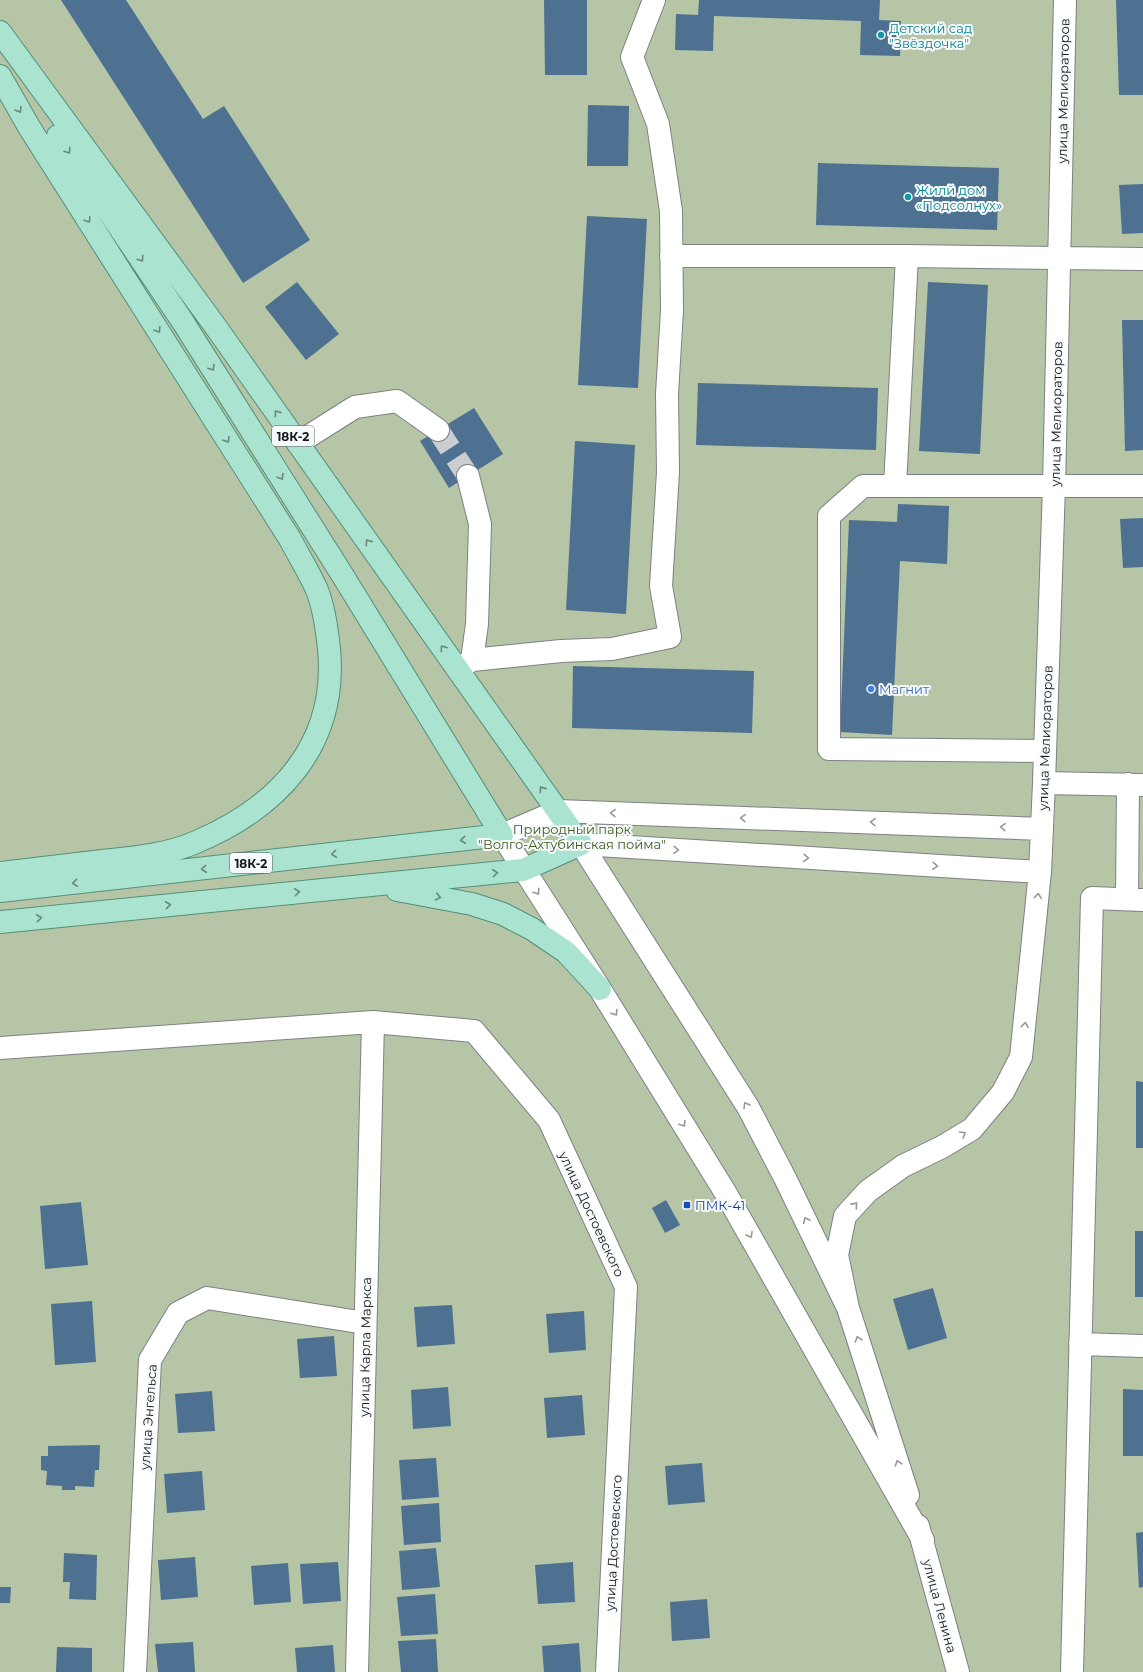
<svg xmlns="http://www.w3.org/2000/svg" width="1143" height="1672" font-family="Montserrat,sans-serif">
<rect width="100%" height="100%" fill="#eaedf0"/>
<path fill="#b5c5a5" d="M0 0H1143V1672H0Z"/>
<path fill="#4e7091" d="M61 0H126L203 119 224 106 310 240 243 283Z
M544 0H587V75H545Z
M699 0H880L879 20 901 21 900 56 860 55 861 21 714 16 713 51 675 50 676 14 698 15Z
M1116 0H1143V95H1119Z
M588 105 629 106 628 166H587Z
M818 163 999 168 997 230 816 225Z
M1143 184V233L1122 234 1119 185Z
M587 216 647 219 638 388 578 385Z
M297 282 339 334 306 360 265 307Z
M928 282 988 285 980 454 919 451Z
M1122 320H1143V450L1125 451Z
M698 383 878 388 876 450 696 445Z
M474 408 503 454 449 488 420 441Z
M575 441 635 445 626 614 566 610Z
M898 504 949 506 947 564 900 561 892 735 840 732 849 520 897 522Z
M1143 518V567L1123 568 1120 519Z
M573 666 754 671 752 733 572 728Z
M1136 1081 1143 1082V1148H1136Z
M666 1200 680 1225 665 1233 652 1208Z
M81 1202 88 1265 45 1269 40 1206Z
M1135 1231H1143V1297H1135Z
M933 1288 947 1338 908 1350 893 1299Z
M92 1301 96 1362 55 1365 51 1304Z
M452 1305 455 1344 417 1347 414 1307Z
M584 1311 586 1350 549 1353 546 1314Z
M334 1336 337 1376 300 1378 297 1339Z
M448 1387 451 1426 413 1429 411 1390Z
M1123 1389 1143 1390V1456H1123Z
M212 1391 215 1431 178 1433 175 1394Z
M582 1395 585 1435 547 1438 544 1398Z
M100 1445 99 1470H95L94 1487 75 1486V1490H62V1486L46 1485 47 1471 41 1470V1456H48V1446Z
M436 1458 439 1497 402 1500 399 1460Z
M702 1463 705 1502 668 1505 665 1466Z
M202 1471 205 1510 167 1513 164 1474Z
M439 1503 441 1542 404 1545 401 1506Z
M1143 1532V1587L1139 1588 1136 1533Z
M436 1548 440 1587 402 1590 399 1551Z
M64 1553 97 1555 96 1600 69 1599 70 1582H63Z
M195 1557 198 1597 161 1600 158 1560Z
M338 1562 341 1601 303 1604 300 1564Z
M573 1562 575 1602 538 1604 535 1565Z
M288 1563 291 1602 254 1605 251 1566Z
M0 1587H11L10 1603H0Z
M435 1594 438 1634 401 1636 397 1597Z
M707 1599 710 1638 672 1641 670 1602Z
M436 1639 438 1672H401L398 1641Z
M193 1642 195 1672H158L155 1644Z
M579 1643 581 1672H544L542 1646Z
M333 1645 335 1672H297L295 1648Z
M57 1647 92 1648V1672H56Z"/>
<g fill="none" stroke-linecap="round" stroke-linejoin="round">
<path stroke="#cbcdd0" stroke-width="22" stroke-dasharray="22 11" stroke-linecap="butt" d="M438 430 468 476"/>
<g stroke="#7e8183" stroke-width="24">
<path id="minor" d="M671 256H907
M298 443 355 407 397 401 438 430
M468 476 480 524 477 624 472 660
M895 486 907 256 1143 259
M458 669 472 660 561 651 612 649 670 637 661 586 668 472 667 394 672 310 671 211 658 124 632 57 654 0
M1045 751 829 749V516L863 486H1143
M1044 783 1143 785
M581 844 748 1107 785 1178 848 1308 908 1495
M581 844 1040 872
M1127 899 1128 784
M0 1048 373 1022 474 1031 549 1120 626 1287 607 1672
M848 1308 837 1255 845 1216 868 1191 903 1166 942 1147 972 1129 1003 1092 1021 1057 1040 872 1044 783 1054 486 1065 0
M1080 1344 1143 1346
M918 1526 958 1672
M923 1540 725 1192 600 989 502 835 558 811 1042 829
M135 1672 150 1360 178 1313 207 1298 365 1323
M357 1672 373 1022
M1072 1672 1092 898 1143 900"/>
</g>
<g stroke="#53907c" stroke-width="24">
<path id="major" d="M0 32 213 323 581 844 523 870 0 922
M0 76 29 127 290 539C299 556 309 572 317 590 324 608 327 629 329 649 338 745 278 808 194 843 166 855 131 858 102 861 68 865 34 869 0 873
M397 890 472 904 503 914 532 929 566 952 600 989
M0 891 502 835 343 576 183 322 58 136"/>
</g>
<use href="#minor" stroke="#fff" stroke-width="22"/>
<use href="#major" stroke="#aae3d0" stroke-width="22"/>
</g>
<defs><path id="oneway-chevron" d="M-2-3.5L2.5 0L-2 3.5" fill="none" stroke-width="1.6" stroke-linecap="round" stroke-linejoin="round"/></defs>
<g stroke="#69897f">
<use href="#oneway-chevron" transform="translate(19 110) rotate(60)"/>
<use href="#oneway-chevron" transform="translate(68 151) rotate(56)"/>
<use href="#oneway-chevron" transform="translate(88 220) rotate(58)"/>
<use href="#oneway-chevron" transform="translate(141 259) rotate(56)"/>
<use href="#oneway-chevron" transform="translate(158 330) rotate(58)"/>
<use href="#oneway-chevron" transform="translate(212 368) rotate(58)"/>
<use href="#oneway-chevron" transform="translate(277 413) rotate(-125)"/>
<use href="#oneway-chevron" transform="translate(227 440) rotate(58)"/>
<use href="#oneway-chevron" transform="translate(281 477) rotate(58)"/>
<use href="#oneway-chevron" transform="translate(368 542) rotate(-125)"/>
<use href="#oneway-chevron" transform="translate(443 648) rotate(-125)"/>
<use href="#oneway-chevron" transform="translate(542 789) rotate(-125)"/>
<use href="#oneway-chevron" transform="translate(463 840) rotate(174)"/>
<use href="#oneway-chevron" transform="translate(334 854) rotate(174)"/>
<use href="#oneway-chevron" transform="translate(204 869) rotate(174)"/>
<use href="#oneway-chevron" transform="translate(495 873) rotate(-6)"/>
<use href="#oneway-chevron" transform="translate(75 883) rotate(174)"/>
<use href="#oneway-chevron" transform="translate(297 892) rotate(-6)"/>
<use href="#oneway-chevron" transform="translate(438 897) rotate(12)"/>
<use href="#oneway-chevron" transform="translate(168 905) rotate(-6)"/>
<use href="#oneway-chevron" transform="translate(39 918) rotate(-6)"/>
</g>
<g stroke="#989898">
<use href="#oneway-chevron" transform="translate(613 813) rotate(-178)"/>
<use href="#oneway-chevron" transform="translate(743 818) rotate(-178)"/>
<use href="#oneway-chevron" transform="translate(873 822) rotate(-178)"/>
<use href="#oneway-chevron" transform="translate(1003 827) rotate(-178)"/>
<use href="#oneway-chevron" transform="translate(676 850) rotate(4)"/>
<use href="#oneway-chevron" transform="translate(806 858) rotate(4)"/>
<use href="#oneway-chevron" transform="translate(935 866) rotate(4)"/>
<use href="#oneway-chevron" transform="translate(537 892) rotate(57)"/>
<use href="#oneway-chevron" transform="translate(1038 896) rotate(-84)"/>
<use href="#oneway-chevron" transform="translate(615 1013) rotate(58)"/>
<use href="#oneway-chevron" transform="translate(1025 1025) rotate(-84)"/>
<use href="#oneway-chevron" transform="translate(746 1105) rotate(-121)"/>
<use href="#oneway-chevron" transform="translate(683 1124) rotate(58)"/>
<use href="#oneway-chevron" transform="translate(963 1134) rotate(-31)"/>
<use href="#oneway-chevron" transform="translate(855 1205) rotate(-48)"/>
<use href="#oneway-chevron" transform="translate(806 1220) rotate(-116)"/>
<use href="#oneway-chevron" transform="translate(750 1235) rotate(60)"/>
<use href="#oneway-chevron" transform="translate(858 1339) rotate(-108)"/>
<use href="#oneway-chevron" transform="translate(898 1463) rotate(-108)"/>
</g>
<g fill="#0f9aa8" stroke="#f7fafd" stroke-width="1.5">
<circle cx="881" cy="35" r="4"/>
<circle cx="908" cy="197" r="4"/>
</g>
<circle fill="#3f7fe0" stroke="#f7fafd" stroke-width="1.5" cx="871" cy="689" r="4"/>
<rect fill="#1a4fb4" stroke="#f7fafd" stroke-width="1.5" x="683" y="1201" width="8" height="8" rx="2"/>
<g text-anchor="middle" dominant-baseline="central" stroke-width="4" stroke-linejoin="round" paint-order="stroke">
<g fill="#f7fafd" stroke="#5c5d5f" stroke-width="1">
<rect x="272" y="426" width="42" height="20" rx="3"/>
<rect x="230" y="853" width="42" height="20" rx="3"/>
</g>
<g font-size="12" font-weight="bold" fill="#191a1b">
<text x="293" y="436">18К-2</text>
<text x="251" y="863">18К-2</text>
</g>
<g font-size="13" fill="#0d838f" stroke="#f7fafd" text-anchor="start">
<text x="889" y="28">Детский сад<tspan x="889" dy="15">"Звёздочка"</tspan></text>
<text x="916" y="190">Жилй дом<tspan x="916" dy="15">«Подсолнух»</tspan></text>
</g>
<g font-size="13" fill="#191a1b" stroke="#f7fafd">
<text transform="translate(1063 91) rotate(-89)">улица Мелиораторов</text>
<text transform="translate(1056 414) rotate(-89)">улица Мелиораторов</text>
<text transform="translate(1045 738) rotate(-88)">улица Мелиораторов</text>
<text transform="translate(592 1214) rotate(65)">улица Достоевского</text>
<text transform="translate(365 1347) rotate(-89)">улица Карла Маркса</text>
<text transform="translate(148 1417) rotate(-86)">улица Энгельса</text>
<text transform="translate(613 1543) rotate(-87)">улица Достоевского</text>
<text transform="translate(940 1606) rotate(75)">улица Ленина</text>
</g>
<g font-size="13" fill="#366cbe" stroke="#f7fafd" text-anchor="start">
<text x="879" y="689">Магнит</text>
</g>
<g font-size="13" fill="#435d1e" stroke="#f7fafd">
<text x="572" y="829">Природный парк<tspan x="572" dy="15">"Волго-Ахтубинская пойма"</tspan></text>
</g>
<g font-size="13" fill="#164399" stroke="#f7fafd" text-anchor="start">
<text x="695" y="1205">ПМК-41</text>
</g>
</g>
</svg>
